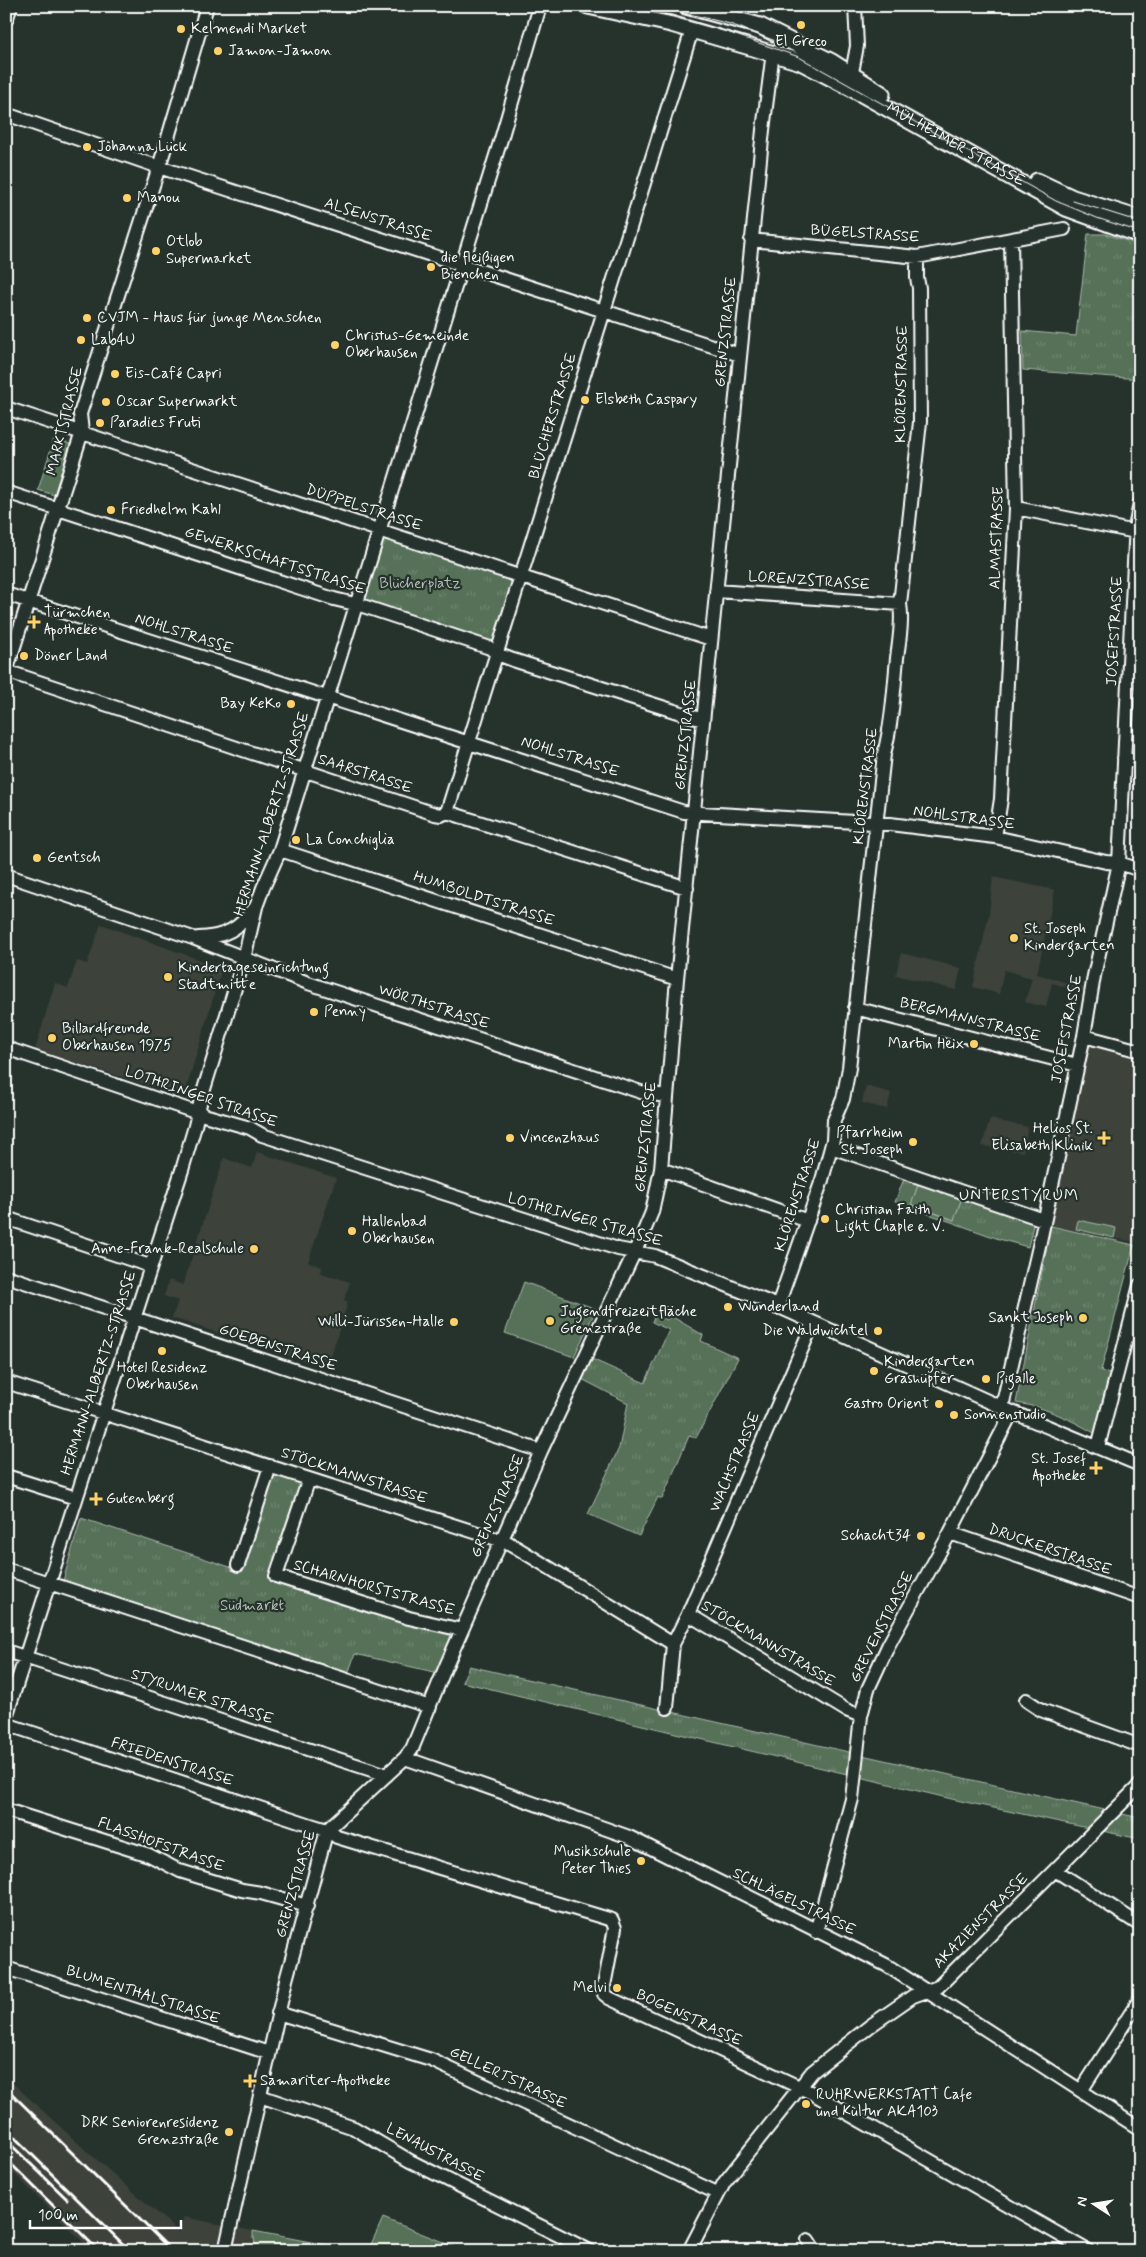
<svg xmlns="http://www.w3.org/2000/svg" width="1146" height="2257" font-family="Mynerve,sans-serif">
<defs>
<pattern id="park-tufts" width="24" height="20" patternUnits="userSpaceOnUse" patternTransform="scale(1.25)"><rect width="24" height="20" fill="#567158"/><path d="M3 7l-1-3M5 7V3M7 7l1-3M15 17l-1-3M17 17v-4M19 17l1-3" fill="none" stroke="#6f8671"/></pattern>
</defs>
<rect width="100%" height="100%" fill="#26332d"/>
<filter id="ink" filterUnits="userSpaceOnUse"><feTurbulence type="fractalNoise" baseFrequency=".02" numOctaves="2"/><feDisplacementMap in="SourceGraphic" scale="10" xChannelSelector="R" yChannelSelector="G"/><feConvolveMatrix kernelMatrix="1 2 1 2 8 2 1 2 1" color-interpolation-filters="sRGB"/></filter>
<g filter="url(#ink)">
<path fill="#3c423b" d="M993 877 1055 890 1037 974 1092 990 1091 994 1052 983 1046 1007 1025 1002 1032 978 1004 970 999 994 973 987 989 914Z
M101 924 222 968 184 1096 35 1050 55 983 68 988 77 961 87 964Z
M901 953 961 968 956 990 896 975Z
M1087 1044 1140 1059V1243L1051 1226Z
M866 1086 891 1093 887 1109 862 1103Z
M990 1119 1028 1127 1023 1152 982 1146Z
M257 1152 336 1178 308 1262 322 1267 321 1273 350 1282 344 1300 348 1302 327 1368 172 1318 178 1301 164 1296 169 1280 183 1285 224 1158 252 1168Z
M6 2077 80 2145 179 2232 184 2217 253 2231 256 2251H92L6 2165Z"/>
<path fill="#567158" stroke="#aab8ac" d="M919 1182 962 1198 954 1220 911 1204Z
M1078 1220 1116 1228 1114 1238 1076 1229Z
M524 1282 596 1309 574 1357 505 1333Z
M383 2218 465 2251H368Z
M253 2231 358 2251H256Z"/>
<path fill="url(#park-tufts)" stroke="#aab8ac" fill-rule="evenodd" d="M1088 234H1105L1140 245V322L1135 342 1140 343V379L1023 370 1022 331 1076 336Z
M54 439 70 444 54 495 38 490Z
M378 530 520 576 497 654 356 604Z
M905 1176 1034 1221 1028 1247 999 1239 895 1202ZM919 1182 962 1198 954 1220 911 1205Z
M1051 1226 1134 1245 1101 1371 1113 1375 1098 1435C1071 1420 1047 1407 1016 1403Z
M655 1314 667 1320 671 1316 703 1335 701 1341 738 1358 696 1438 689 1436 662 1499 658 1497 639 1536 588 1514 619 1448 628 1403 576 1376 585 1356 645 1383 669 1330 652 1322Z
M269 1471 309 1479 277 1576 462 1630 443 1674 355 1654 346 1680 63 1581 81 1518 239 1570Z
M469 1666 1140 1818V1839L956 1800 462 1682Z"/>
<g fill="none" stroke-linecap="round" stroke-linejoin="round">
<g stroke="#fff" stroke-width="16">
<path id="minor" d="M6 20 11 6
M850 83 857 46 855 6
M6 114 159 167 740 355
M751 240 917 257 1064 229
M6 408 711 639
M6 492 334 599 363 606 490 648 497 654 513 660 703 720
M1016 508 1136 532
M716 591 900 604
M6 594 684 812 890 824 995 837 1106 862 1119 863 1140 870
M6 671 435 814 441 815 447 812 687 888
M6 672 82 432 80 414 164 151 207 6
M1124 758 1140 763
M447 812 692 30
M995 837 1001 799 1016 508 1011 239
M280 850 677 979
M6 875 193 938 308 983 644 1093 667 1096
M198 938C224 938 240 928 255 908
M855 1008 1077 1065
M1084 1036 1140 1051
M6 1048 204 1115 250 1128 262 1135 618 1249 655 1256 768 1302 1012 1412 1140 1465
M831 1147 1044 1220
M661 1169 808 1221
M6 1218 150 1266
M6 1276 541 1451
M777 1308 822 1180 833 1140 834 1120 843 1099 849 1068 884 754C892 723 894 690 897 658 899 641 903 622 900 604L920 422 919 288 917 278V257
M6 1382 509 1543 673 1644 688 1614 846 1710 861 1716
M1002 1407 1039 1246 1084 1036 1094 976 1119 863 1136 523 1140 503
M1098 1447 1140 1285
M6 1476 76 1498
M309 1479 276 1576 409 1618 462 1630
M950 1533 1140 1598
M238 1565 270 1466
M6 1569 430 1707
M688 1614 813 1323
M6 1651 387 1775
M1026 1700 1041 1710 1140 1746
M667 1708 673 1644
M6 1717 182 1170 195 1126 201 1099 244 959 256 907 263 888 280 850 502 136 540 6
M6 1724 311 1825 327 1830 337 1837 612 1920 615 1928 604 1986V1994L609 1998 812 2093 1088 2251
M405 1758 629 1837 886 1965 1140 2129
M6 1810 149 1855 180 1871 242 1890 261 1893 307 1906
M1055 1870 1140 1925
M816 1932 852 1799 861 1716 868 1689 889 1644 950 1533 1012 1412
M6 1968 269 2053
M278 2013 431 2060 717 2193
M1081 2091 1140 1999
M260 2096 354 2128 410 2161 590 2251
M808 2240 815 2251
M225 2251 286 1980 327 1830 405 1758 412 1749 446 1666 541 1451 642 1236 652 1212 661 1169 677 979 763 130 773 52
M689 2251 724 2183 812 2072 870 2026 913 1996 938 1987 1140 1785"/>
</g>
<g stroke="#fff" stroke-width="19">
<path id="major" d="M588 6 671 24 801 62 849 87 1066 208 1140 235
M686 6 760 26 832 62 882 94
M1037 181 1073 198 1140 219"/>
</g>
<use href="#minor" stroke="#26332d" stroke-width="12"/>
<use href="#major" stroke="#26332d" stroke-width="15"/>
<g stroke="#fff" stroke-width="1">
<path id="s1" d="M620 6 673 17 727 32 799 57 1056 201 1097 218 1140 232"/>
<path d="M681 12 730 24 781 43"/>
<path d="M1073 201 1140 222"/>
</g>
<path stroke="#fff" stroke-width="3" d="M6 2088 172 2251
M6 2129 130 2251
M6 2140 67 2199
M6 2159 99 2251"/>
</g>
</g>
<g fill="#ffd166" stroke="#26332d" stroke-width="2">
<circle cx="801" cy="25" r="5"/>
<circle cx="181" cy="29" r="5"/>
<circle cx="218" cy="51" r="5"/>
<circle cx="87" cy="147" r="5"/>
<circle cx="127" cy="198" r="5"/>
<circle cx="156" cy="251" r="5"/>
<circle cx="431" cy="267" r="5"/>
<circle cx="87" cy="318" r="5"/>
<circle cx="81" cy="340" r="5"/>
<circle cx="335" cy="345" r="5"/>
<circle cx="115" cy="374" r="5"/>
<circle cx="585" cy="400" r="5"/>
<circle cx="106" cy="402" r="5"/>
<circle cx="100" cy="423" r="5"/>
<circle cx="111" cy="510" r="5"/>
<path d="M31.5 614.5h5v5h5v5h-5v5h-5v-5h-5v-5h5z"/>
<circle cx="24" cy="656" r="5"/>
<circle cx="291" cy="704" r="5"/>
<circle cx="296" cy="840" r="5"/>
<circle cx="37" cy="858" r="5"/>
<circle cx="1014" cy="938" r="5"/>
<circle cx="168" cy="977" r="5"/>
<circle cx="314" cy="1012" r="5"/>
<circle cx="52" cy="1038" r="5"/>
<circle cx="974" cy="1044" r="5"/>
<circle cx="510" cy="1138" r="5"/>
<path d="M1101.5 1130.5h5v5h5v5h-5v5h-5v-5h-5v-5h5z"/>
<circle cx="913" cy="1142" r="5"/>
<circle cx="825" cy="1219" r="5"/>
<circle cx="352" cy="1231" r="5"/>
<circle cx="254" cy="1249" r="5"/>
<circle cx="728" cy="1307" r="5"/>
<circle cx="1083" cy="1318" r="5"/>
<circle cx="550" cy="1321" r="5"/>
<circle cx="454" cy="1322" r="5"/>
<circle cx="878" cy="1331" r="5"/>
<circle cx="162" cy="1351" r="5"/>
<circle cx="874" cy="1371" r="5"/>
<circle cx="986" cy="1379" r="5"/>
<circle cx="939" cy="1404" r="5"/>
<circle cx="954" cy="1415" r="5"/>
<path d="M1093.5 1460.5h5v5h5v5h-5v5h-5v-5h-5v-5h5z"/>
<path d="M93.5 1491.5h5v5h5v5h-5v5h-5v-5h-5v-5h5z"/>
<circle cx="921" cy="1536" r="5"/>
<circle cx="641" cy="1861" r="5"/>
<circle cx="617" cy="1988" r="5"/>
<path d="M247.5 2073.5h5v5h5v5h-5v5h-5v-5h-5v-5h5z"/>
<circle cx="806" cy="2104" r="5"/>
<circle cx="229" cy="2132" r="5"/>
</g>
<g text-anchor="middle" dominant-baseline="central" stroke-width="4.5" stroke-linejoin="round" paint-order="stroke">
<g font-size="15" fill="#fff" stroke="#26332d" text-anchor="start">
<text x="191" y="29">Kelmendi Market</text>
<text x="801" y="42" text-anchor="middle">El Greco</text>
<text x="228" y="51">Jamon-Jamon</text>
<text x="97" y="147">Johanna Lück</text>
<text x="137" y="198">Manou</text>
<text x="166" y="242">Otlob<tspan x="166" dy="17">Supermarket</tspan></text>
<text x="441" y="258">die fleißigen<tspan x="441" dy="17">Bienchen</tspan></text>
<text x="97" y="318">CVJM - Haus für junge Menschen</text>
<text x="345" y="336">Christus-Gemeinde<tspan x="345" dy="17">Oberhausen</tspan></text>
<text x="91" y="340">Lab4U</text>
<text x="125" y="374">Eis-Café Capri</text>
<text x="595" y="400">Elsbeth Caspary</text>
<text x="116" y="402">Oscar Supermarkt</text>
<text x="110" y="423">Paradies Fruti</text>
<text x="121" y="510">Friedhelm Kahl</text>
<text x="44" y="613">Türmchen<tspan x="44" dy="17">Apotheke</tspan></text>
<text x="34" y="656">Döner Land</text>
<text x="281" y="704" text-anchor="end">Bay KeKo</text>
<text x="306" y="840">La Conchiglia</text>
<text x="47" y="858">Gentsch</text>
<text x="1024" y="929">St. Joseph<tspan x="1024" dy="17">Kindergarten</tspan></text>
<text x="178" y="968">Kindertageseinrichtung<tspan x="178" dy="17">Stadtmitte</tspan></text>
<text x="324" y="1012">Penny</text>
<text x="62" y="1029">Billardfreunde<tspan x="62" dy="17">Oberhausen 1975</tspan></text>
<text x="964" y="1044" text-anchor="end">Martin Heix</text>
<text x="1093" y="1129" text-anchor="end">Helios St.<tspan x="1093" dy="17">Elisabeth Klinik</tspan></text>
<text x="903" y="1133" text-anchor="end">Pfarrheim<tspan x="903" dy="17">St. Joseph</tspan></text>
<text x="520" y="1138">Vincenzhaus</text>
<text x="835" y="1210">Christian Faith<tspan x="835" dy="17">Light Chaple e. V.</tspan></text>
<text x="362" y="1222">Hallenbad<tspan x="362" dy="17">Oberhausen</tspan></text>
<text x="244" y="1249" text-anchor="end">Anne-Frank-Realschule</text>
<text x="738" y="1307">Wunderland</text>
<text x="560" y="1312">Jugendfreizeitfläche<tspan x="560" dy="17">Grenzstraße</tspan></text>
<text x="1073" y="1318" text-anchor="end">Sankt Joseph</text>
<text x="444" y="1322" text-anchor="end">Willi-Jürissen-Halle</text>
<text x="868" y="1331" text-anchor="end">Die Waldwichtel</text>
<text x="884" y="1362">Kindergarten<tspan x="884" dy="17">Grashüpfer</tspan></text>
<text x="162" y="1368" text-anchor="middle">Hotel Residenz<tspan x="162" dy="17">Oberhausen</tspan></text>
<text x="996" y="1379">Pigalle</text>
<text x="929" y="1404" text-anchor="end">Gastro Orient</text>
<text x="964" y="1415">Sonnenstudio</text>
<text x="1086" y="1459" text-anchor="end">St. Josef<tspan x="1086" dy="17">Apotheke</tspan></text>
<text x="106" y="1499">Gutenberg</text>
<text x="911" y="1536" text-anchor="end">Schacht34</text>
<text x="631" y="1852" text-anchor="end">Musikschule<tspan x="631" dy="17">Peter Thies</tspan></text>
<text x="607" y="1988" text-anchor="end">Melvi</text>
<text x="260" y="2081">Samariter-Apotheke</text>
<text x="816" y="2095">RUHRWERKSTATT Cafe<tspan x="816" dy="17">und Kultur AKA103</tspan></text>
<text x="219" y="2123" text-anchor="end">DRK Seniorenresidenz<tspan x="219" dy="17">Grenzstraße</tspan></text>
</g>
<g font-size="15" fill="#fff" stroke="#26332d">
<text stroke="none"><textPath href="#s1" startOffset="366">MÜLHEIMER STRASSE</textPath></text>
<text transform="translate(378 220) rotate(18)">ALSENSTRASSE</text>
<text transform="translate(865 234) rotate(4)">BÜGELSTRASSE</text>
<text transform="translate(726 332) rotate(-84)">GRENZSTRASSE</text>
<text transform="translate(902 384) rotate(-89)">KLÖRENSTRASSE</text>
<text transform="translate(553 416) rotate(-73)">BLÜCHERSTRASSE</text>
<text transform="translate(65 421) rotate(-76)">MARKTSTRASSE</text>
<text transform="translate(364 508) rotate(18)">DÜPPELSTRASSE</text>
<text transform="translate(997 538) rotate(-88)">ALMASTRASSE</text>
<text transform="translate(275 561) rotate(18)">GEWERKSCHAFTSSTRASSE</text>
<text transform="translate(809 581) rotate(4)">LORENZSTRASSE</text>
<text transform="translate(1115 631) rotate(-87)">JOSEFSTRASSE</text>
<text transform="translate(184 634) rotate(18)">NOHLSTRASSE</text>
<text transform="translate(686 735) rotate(-84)">GRENZSTRASSE</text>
<text transform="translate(570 757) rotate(18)">NOHLSTRASSE</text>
<text transform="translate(365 774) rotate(18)">SAARSTRASSE</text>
<text transform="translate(866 786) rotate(-83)">KLÖRENSTRASSE</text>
<text transform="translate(272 814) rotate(-72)">HERMANN-ALBERTZ-STRASSE</text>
<text transform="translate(964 818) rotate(8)">NOHLSTRASSE</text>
<text transform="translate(484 899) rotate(18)">HUMBOLDTSTRASSE</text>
<text transform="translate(434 1007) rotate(18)">WÖRTHSTRASSE</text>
<text transform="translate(970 1020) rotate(14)">BERGMANNSTRASSE</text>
<text transform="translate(1067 1029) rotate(-79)">JOSEFSTRASSE</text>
<text transform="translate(201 1097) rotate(19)">LOTHRINGER STRASSE</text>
<text transform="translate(646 1137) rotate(-84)">GRENZSTRASSE</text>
<text transform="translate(798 1195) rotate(-72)">KLÖRENSTRASSE</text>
<text transform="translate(585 1220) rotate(16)">LOTHRINGER STRASSE</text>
<text transform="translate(278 1348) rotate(18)">GOEBENSTRASSE</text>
<text transform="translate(99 1373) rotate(-72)">HERMANN-ALBERTZ-STRASSE</text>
<text transform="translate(735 1462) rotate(-67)">WACHSTRASSE</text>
<text transform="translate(354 1476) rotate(18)">STÖCKMANNSTRASSE</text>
<text transform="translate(498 1506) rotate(-66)">GRENZSTRASSE</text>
<text transform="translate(1050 1550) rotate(19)">DRUCKERSTRASSE</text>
<text transform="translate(374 1588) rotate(16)">SCHARNHORSTSTRASSE</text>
<text transform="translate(882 1627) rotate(-63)">GREVENSTRASSE</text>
<text transform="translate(768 1644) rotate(31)">STÖCKMANNSTRASSE</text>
<text transform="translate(202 1697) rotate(18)">STYRUMER STRASSE</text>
<text transform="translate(172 1762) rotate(18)">FRIEDENSTRASSE</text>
<text transform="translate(161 1845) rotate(20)">FLASSHOFSTRASSE</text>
<text transform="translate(296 1884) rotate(-74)">GRENZSTRASSE</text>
<text transform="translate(794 1902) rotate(26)">SCHLÄGELSTRASSE</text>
<text transform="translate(981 1921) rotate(-45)">AKAZIENSTRASSE</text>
<text transform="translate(143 1995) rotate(18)">BLUMENTHALSTRASSE</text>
<text transform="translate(689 2018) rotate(25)">BOGENSTRASSE</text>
<text transform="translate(508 2078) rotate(25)">GELLERTSTRASSE</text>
<text transform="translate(435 2153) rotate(28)">LENAUSTRASSE</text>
</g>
<g font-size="15" fill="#b3bfb4" stroke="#26332d">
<text x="420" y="584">Blücherplatz</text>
<text x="252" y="1606">Südmarkt</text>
</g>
<g font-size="16" letter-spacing="1" fill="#fff" stroke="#26332d">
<text x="1019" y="1195">UNTERSTYRUM</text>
</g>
</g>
<rect width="1146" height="2257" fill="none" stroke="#26332d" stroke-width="25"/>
<rect x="12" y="12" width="1121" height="2232" fill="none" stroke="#fff" stroke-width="2" filter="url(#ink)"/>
<g transform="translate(1094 2204) rotate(282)" stroke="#26332d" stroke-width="4" paint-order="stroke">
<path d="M0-4L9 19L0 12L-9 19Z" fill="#ffffff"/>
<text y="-8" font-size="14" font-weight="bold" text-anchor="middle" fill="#ffffff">N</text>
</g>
<path d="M30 2220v8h151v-8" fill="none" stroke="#ffffff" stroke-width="2.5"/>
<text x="38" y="2220" font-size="15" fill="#ffffff" stroke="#26332d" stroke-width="4" paint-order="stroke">100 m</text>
</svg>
